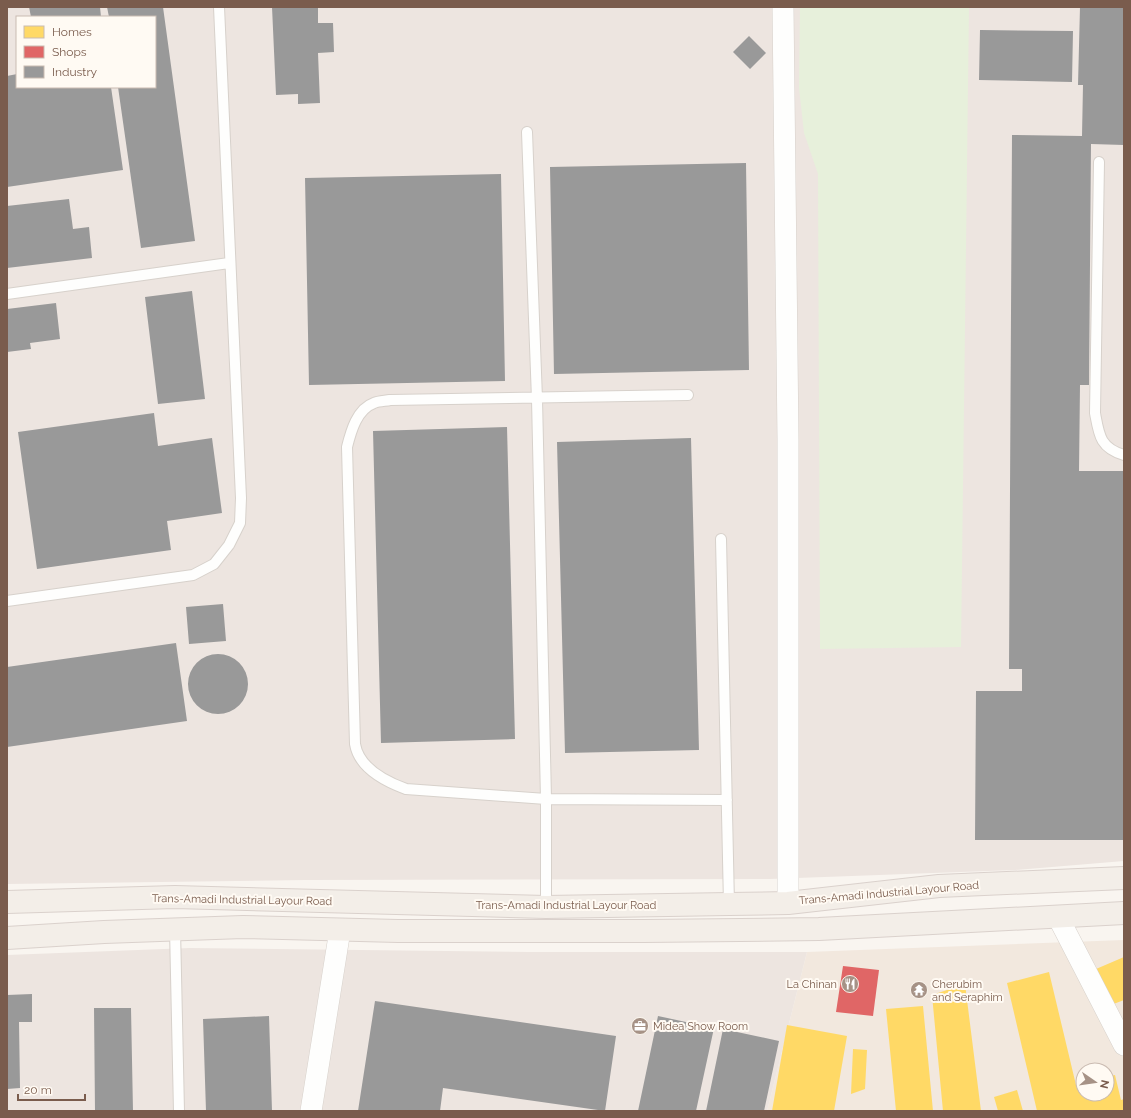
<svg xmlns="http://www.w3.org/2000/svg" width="1131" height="1118" font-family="Raleway,sans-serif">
<rect width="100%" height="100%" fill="#f9f5f0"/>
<path fill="#f2e8de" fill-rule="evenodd" d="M1124 940V1111H767L807 952ZM1083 1070H1107V1094H1083Z"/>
<path fill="#ede5e0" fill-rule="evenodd" d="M7 7H1124V861L1015 870 770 879 305 880 7 884ZM17 17H155V87H17Z
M190 948 528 952H807L767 1111H7V955Z"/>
<path fill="#e7f0db" d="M800 7H969L961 647 820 649 818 174 804 133 799 88Z"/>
<path fill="#ffd966" d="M1124 957V1000L1111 1005 1096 969Z
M1049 972 1076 1085 1083 1083V1094H1107V1077L1115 1075 1121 1100 1124 1099V1111H1037L1007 983Z
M965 984 981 1111H943L932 995Z
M923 1006 933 1111H896L886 1009Z
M787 1025 847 1036 834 1111H772Z
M853 1049 867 1050 865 1089 851 1094Z
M1017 1090 1023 1111H998L994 1097Z"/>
<path fill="#e06666" d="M843 966 879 970 873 1016 836 1012Z"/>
<path fill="#999" d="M29 7H100L101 17H31Z
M107 7H163L195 241 141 248 118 87H155V17H109Z
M272 7H318V23H333L334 52 318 53 320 103 298 104V94L276 95Z
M1080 7H1124V145L1091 144 1089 385H1080L1079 471H1124V840H975L976 691H1022V669H1009L1012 135 1082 136 1083 85H1078Z
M980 30 1073 31 1072 82 979 80Z
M749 36 766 53 750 69 733 52Z
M17 74V87H111L123 170 7 187V76Z
M746 163 749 370 554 374 550 167Z
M501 174 505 381 309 385 305 178Z
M69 199 73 229 89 227 92 258 7 268V206Z
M192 291 205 399 158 404 145 297Z
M56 303 60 339 30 343 31 349 7 352V309Z
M154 413 158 446 212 438 222 513 167 521 171 550 37 569 18 432Z
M507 427 515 739 381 743 373 431Z
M691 438 699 750 565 753 557 442Z
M223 604 226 641 189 644 186 607Z
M176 643 187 721 7 747V667Z
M188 684a30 30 0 1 1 60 0a30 30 0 1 1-60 0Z
M32 994V1022H19L20 1088 7 1089V995Z
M375 1001 616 1036 605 1111 443 1088 440 1111H358Z
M94 1008H131L133 1111H95Z
M269 1016 272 1111H206L203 1019Z
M658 1016 714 1028 696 1111H638Z
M723 1029 779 1041 764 1111H706Z"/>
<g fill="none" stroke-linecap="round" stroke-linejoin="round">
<g stroke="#d7d1cb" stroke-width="12">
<path id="service" d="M527 132 537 399 546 799V907
M1099 162 1095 413C1099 435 1100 448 1124 455
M7 294 229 263
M688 395 390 400C385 401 379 401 374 403 357 409 351 431 347 447L355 744C359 768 384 781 406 789L546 799 727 800
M721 539 729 904
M7 601 193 575 214 564 229 545 240 523 241 498 219 7
M175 929 179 1111"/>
</g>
<g stroke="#d7d1cb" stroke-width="22">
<path id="minor" d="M783 7 788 439V903
M1058 917 1124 1045
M311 1111 340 930"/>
</g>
<g stroke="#dad1cc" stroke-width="24">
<path id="primary" d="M7 902 175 897 546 907 729 904 788 903 939 886 1124 878
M7 938 104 932 243 927 398 931H644L819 929 1124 913"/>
</g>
<use href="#service" stroke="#fefefd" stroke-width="10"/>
<use href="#minor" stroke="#fefefd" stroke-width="21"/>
<use href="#primary" stroke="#f3eee8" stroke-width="22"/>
</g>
<defs>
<g id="restaurant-disc" transform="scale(0.9)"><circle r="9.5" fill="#a69286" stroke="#fffaf3"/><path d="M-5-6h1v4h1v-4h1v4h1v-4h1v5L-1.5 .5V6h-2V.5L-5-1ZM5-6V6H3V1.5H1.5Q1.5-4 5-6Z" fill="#fff"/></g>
<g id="temple-disc" transform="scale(0.9)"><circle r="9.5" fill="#a69286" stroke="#fffaf3"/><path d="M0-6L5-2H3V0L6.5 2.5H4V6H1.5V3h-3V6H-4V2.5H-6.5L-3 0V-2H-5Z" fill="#fff"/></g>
<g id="office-disc" transform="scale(0.9)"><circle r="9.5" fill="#a69286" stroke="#fffaf3"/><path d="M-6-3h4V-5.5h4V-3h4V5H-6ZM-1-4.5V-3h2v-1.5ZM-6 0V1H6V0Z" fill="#fff"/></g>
</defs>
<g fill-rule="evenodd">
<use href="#restaurant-disc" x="850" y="984"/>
<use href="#temple-disc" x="919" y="990"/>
<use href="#office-disc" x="640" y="1026"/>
</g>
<g text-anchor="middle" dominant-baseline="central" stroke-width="4" stroke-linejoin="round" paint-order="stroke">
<g font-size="11" fill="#7a5c4d" stroke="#fffaf3">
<text transform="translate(889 893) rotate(-5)">Trans-Amadi Industrial Layour Road</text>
<text transform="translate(242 900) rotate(1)">Trans-Amadi Industrial Layour Road</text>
<text x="566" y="905">Trans-Amadi Industrial Layour Road</text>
</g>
<g font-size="11" fill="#7a5c4d" stroke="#fffaf3" text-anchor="start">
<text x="837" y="984" text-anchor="end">La Chinan</text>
<text x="932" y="984">Cherubim<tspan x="932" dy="13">and Seraphim</tspan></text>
<text x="653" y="1026">Midea Show Room</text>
</g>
</g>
<rect width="1131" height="1118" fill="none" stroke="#7a5c4d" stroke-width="16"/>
<rect x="16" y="16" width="140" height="72" fill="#fffaf3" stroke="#cabbb1"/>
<rect x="24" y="26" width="20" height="12" fill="#ffd966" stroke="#cabbb1"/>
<text x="52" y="36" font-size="12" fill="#7a5c4d">Homes</text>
<rect x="24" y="46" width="20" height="12" fill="#e06666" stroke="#cabbb1"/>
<text x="52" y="56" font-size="12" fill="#7a5c4d">Shops</text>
<rect x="24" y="66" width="20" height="12" fill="#999999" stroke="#cabbb1"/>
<text x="52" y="76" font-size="12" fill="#7a5c4d">Industry</text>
<g transform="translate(1095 1082) rotate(103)"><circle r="19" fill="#fffaf3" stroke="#cabbb1"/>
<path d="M0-3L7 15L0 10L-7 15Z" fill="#a69286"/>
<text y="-6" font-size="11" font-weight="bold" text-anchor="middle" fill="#7a5c4d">N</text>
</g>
<path d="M18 1094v6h67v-6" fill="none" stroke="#7a5c4d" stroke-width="2"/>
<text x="24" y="1094" font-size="12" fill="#7a5c4d" stroke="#fffaf3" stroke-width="3" paint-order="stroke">20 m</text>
</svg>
